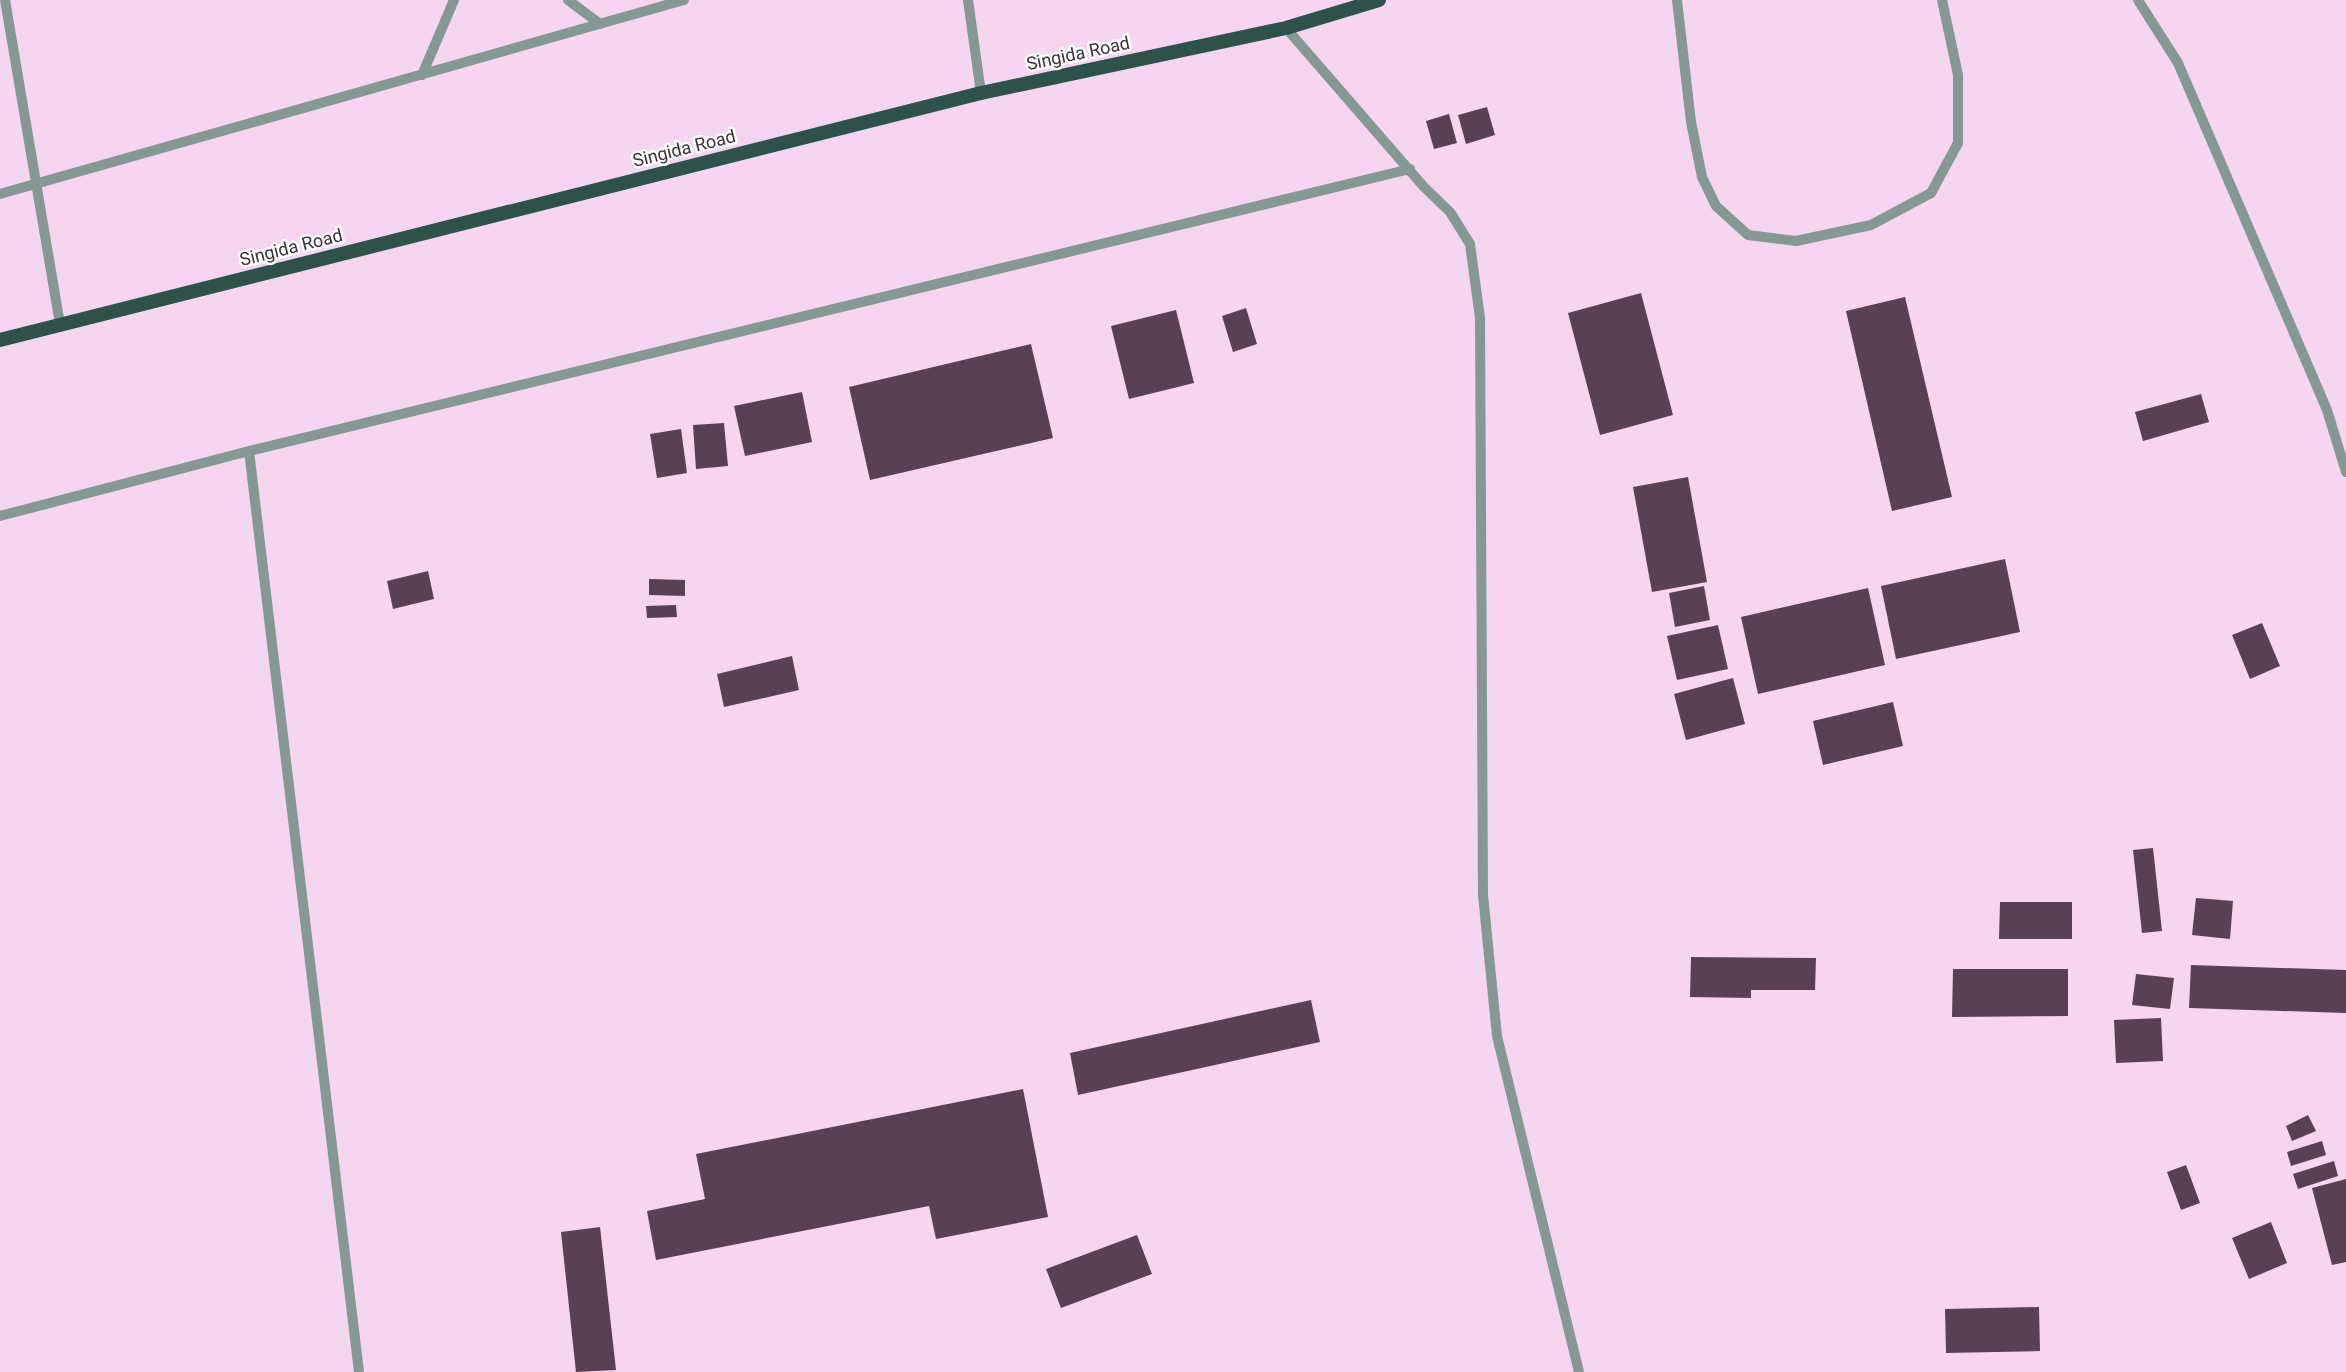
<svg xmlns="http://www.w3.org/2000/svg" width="2346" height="1372" font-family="Roboto,sans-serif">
<rect width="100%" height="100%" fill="#f5d5ef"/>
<path fill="#5a4056" d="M1487 107 1495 135 1466 144 1458 115Z
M1449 114 1457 143 1434 149 1426 121Z
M1641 293 1673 415 1600 435 1568 313Z
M1905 297 1952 497 1892 511 1846 311Z
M1246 308 1257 344 1233 352 1222 316Z
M1176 310 1194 383 1129 399 1111 326Z
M1031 344 1053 438 870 480 849 387Z
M802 392 812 442 745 456 734 406Z
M2201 394 2209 422 2143 441 2135 412Z
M724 423 728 466 696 469 693 425Z
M681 429 687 473 657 478 650 434Z
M1688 477 1707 582 1652 592 1633 487Z
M2005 559 2020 632 1896 659 1881 586Z
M428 571 434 599 393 609 387 581Z
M649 579 685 580V596L649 595Z
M1704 586 1710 620 1675 627 1669 593Z
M1868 588 1885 665 1758 694 1741 617Z
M676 605 677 617 647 618 646 606Z
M2262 623 2280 666 2250 679 2232 635Z
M1718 625 1728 669 1677 680 1667 636Z
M792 656 799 690 724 707 717 674Z
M1733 678 1745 724 1686 740 1674 694Z
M1893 702 1903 746 1823 765 1813 721Z
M2153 848 2162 931 2142 933 2133 850Z
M2196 898 2233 901 2230 939 2192 935Z
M2000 902H2072V939H1999Z
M1691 957 1816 958 1815 990H1751V998L1690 997Z
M2191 965 2346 970V1013L2189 1008Z
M1953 969H2068V1016L1952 1017Z
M2136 974 2174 978 2170 1009 2132 1005Z
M1311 1000 1320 1042 1078 1095 1070 1053Z
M2161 1018 2163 1061 2116 1063 2114 1020Z
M1023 1089 1048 1217 936 1239 929 1206 656 1260 647 1211 705 1199 696 1154Z
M2308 1115 2316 1131 2292 1141 2286 1126Z
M2322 1141 2326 1155 2291 1166 2287 1152Z
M2334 1161 2338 1176 2298 1189 2293 1174Z
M2186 1165 2200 1203 2181 1210 2167 1172Z
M2346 1179V1262L2332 1265 2312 1188Z
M2271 1222 2287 1263 2249 1279 2232 1238Z
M600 1227 616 1370 576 1372 561 1232Z
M1137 1235 1152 1274 1061 1308 1046 1269Z
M2039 1307 2040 1351 1946 1353 1945 1309Z"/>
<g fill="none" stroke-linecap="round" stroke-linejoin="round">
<path stroke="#859894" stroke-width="10" d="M1677 0 1691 122 1702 177 1716 206 1748 235 1796 241 1871 225 1931 193 1958 143V75L1942 0
M1286 28 1424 187 1450 212 1470 244 1480 318 1483 895 1497 1036 1579 1372
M249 451 359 1372
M0 516 249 451 1410 169"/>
<path stroke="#859894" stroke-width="10" d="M5 0 60 324
M568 0 600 24
M968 0 981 93
M2138 0 2178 63 2327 410 2346 472
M422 75 454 0
M0 194 684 0"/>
<path stroke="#2c524b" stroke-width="14" d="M0 340 981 93 1286 28 1379 0"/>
</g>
<g text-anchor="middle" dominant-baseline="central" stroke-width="5" stroke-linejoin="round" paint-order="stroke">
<g font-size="18" fill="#3d313b" stroke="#fff">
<text transform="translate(1078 53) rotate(-12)">Singida Road</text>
<text transform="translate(684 148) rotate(-14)">Singida Road</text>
<text transform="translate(291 247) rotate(-14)">Singida Road</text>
</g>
</g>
</svg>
